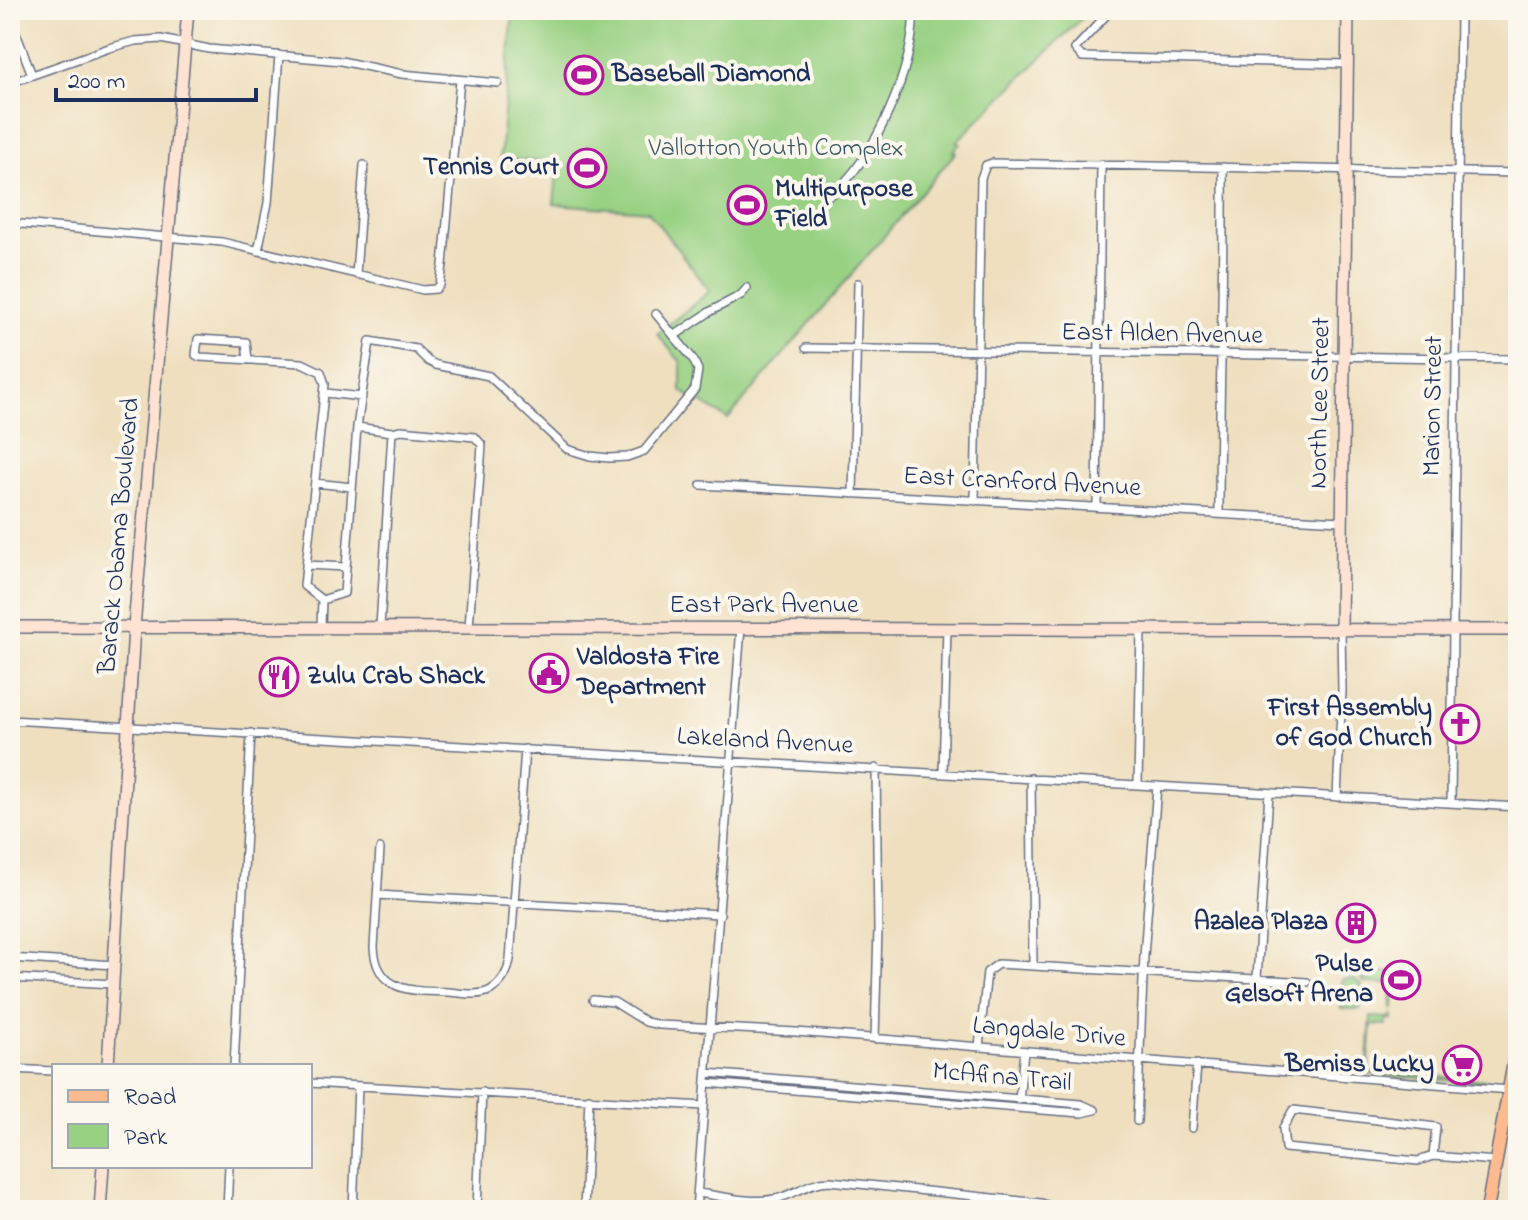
<svg xmlns="http://www.w3.org/2000/svg" width="1528" height="1220" font-family="'Indie Flower',sans-serif">
<rect width="100%" height="100%" fill="#fbf7ec"/>
<filter id="ink" filterUnits="userSpaceOnUse"><feTurbulence type="fractalNoise" baseFrequency=".0125" numOctaves="2"/><feDisplacementMap in="SourceGraphic" scale="16" xChannelSelector="R" yChannelSelector="G"/><feConvolveMatrix kernelMatrix="1 2 1 2 8 2 1 2 1" color-interpolation-filters="sRGB"/></filter>
<filter id="wash" filterUnits="userSpaceOnUse"><feTurbulence type="fractalNoise" baseFrequency=".006" numOctaves="4" result="noise"/><feDisplacementMap in="SourceGraphic" scale="32" xChannelSelector="R" yChannelSelector="G"/><feGaussianBlur stdDeviation="1.8" result="paint"/><feColorMatrix in="noise" values="0 0 0 0 0 0 0 0 0 0 0 0 0 0 0 0 0 1.4 0 .05"/><feComposite in="paint" operator="in"/></filter>
<g filter="url(#wash)">
<rect width="100%" height="100%" fill="#efdfbf"/>
<path fill="#99d183" stroke="#5a8070" stroke-width="2" d="M513 10H1090L956 142 960 144 953 151 956 152 728 419 681 391V362L657 334 710 291 648 211 554 204 558 162 500 159Z
M1371 972H1396L1393 1008H1391L1392 984 1365 983 1361 979H1370Z
M1354 979 1362 986 1360 1009H1341L1342 980Z
M1392 1014 1393 1020H1387L1386 1025 1372 1024 1368 1071 1484 1080 1497 1084 1363 1074 1362 1062 1368 1061 1371 1017 1390 1018Z
M1329 1059H1334V1065L1350 1066 1352 1060V1072L1322 1070 1321 1064Z"/>
</g>
<g filter="url(#ink)">
<g fill="none" stroke-linecap="round" stroke-linejoin="round">
<g stroke="#656d80" stroke-width="10">
<path id="street" d="M1111 10 1075 49 1082 57 1347 64
M10 17 32 75
M10 83 109 48 135 41 161 39 209 49 341 61 402 74 498 83
M10 155 13 174 10 220
M830 195C873 165 917 62 913 10
M10 223 222 242 423 290 436 289 440 285 443 265 460 80
M258 251 268 203 279 55
M356 274 364 165
M656 314 674 336 711 311 741 295 747 288
M806 348 1518 359
M248 360 246 342 198 339 196 355 200 357 302 363 321 372 325 384 304 586 322 600 321 626
M326 393 362 397
M392 432 401 430 475 437 482 445 469 627
M315 483 352 487
M701 485 1341 521
M853 494 858 283
M975 501 981 178 986 165 992 163 1518 173
M1097 507 1101 164
M1219 514C1219 398 1224 283 1223 167
M306 565 346 567
M322 600 344 593 357 427
M380 627 392 432 357 427 370 341 416 349 428 361 436 365 489 376 567 449 590 456 609 458 627 457 644 451 695 389 698 370 693 359 674 336
M10 720 1518 807
M943 773 947 628
M1031 778 1033 964
M1138 785 1141 629
M1337 797 1342 690 1341 630
M1451 803 1460 10
M380 849 374 947C376 993 413 991 448 992 462 993 478 997 491 990 502 983 508 972 510 960L525 749
M377 895 720 914
M10 958 114 965
M10 978 113 984
M1257 978 1269 793
M593 1000 614 1002 646 1022 660 1025 796 1032 1509 1090
M875 1039 878 929 876 768
M979 1047 987 972 998 964 1307 982
M234 1066 251 733
M10 1069 54 1071
M707 1073 1081 1104 1095 1110
M310 1083 704 1106
M707 1083 1055 1111 1082 1113 1095 1110
M1019 1100 1024 1051
M1137 1121 1144 956 1157 786
M1192 1128 1197 1064
M1433 1156 1436 1127 1293 1110 1283 1128 1285 1148 1418 1161 1433 1156 1496 1161
M698 1193C721 1196 751 1204 775 1199 795 1195 809 1181 830 1181L1041 1203 1060 1210
M227 1210 229 1166
M353 1210 358 1086
M477 1210 482 1092
M584 1210 589 1098
M696 1210 741 627"/>
</g>
<g stroke="#656d80" stroke-width="14">
<path id="secondary" d="M10 627 1518 630
M1341 630 1348 10
M108 1066 134 627 188 10
M100 1210 103 1166"/>
</g>
<g stroke="#656d80" stroke-width="15">
<path id="primary" d="M1487 1210 1518 1040"/>
</g>
<use href="#street" stroke="#fff" stroke-width="7"/>
<use href="#secondary" stroke="#fee3d2" stroke-width="11"/>
<use href="#primary" stroke="#fcba8e" stroke-width="12"/>
</g>
</g>
<defs>
<g id="stadium-ring" transform="scale(2)"><circle r="9.5" fill="#fbf7ec" stroke="#b5179e" stroke-width="1.5"/><path d="M0-5a6.5 5 0 1 0 0 10a6.5 5 0 1 0 0-10ZM-3.5-1.8h7v3.6h-7Z" fill="#b5179e"/></g>
<g id="civic-ring" transform="scale(2)"><circle r="9.5" fill="#fbf7ec" stroke="#b5179e" stroke-width="1.5"/><path d="M-.6-6.5H3V-4.5H.6V-3L4-1V1h2V6H-6V1h2V-1L-.6-3ZM-1.2 2.5V6h2.4V2.5Z" fill="#b5179e"/></g>
<g id="restaurant-ring" transform="scale(2)"><circle r="9.5" fill="#fbf7ec" stroke="#b5179e" stroke-width="1.5"/><path d="M-5-6h1v4h1v-4h1v4h1v-4h1v5L-1.5 .5V6h-2V.5L-5-1ZM5-6V6H3V1.5H1.5Q1.5-4 5-6Z" fill="#b5179e"/></g>
<g id="church-ring" transform="scale(2)"><circle r="9.5" fill="#fbf7ec" stroke="#b5179e" stroke-width="1.5"/><path d="M-1.2-6h2.4v3.5h3.3v2.4h-3.3V6h-2.4V-.1h-3.3v-2.4h3.3Z" fill="#b5179e"/></g>
<g id="building-ring" transform="scale(2)"><circle r="9.5" fill="#fbf7ec" stroke="#b5179e" stroke-width="1.5"/><path d="M-4-6H4V6H1V3H-1V6H-4ZM-2.5-4.3h1.7v1.8h-1.7ZM.8-4.3h1.7v1.8H.8ZM-2.5-1h1.7V.8h-1.7ZM.8-1h1.7V.8H.8Z" fill="#b5179e"/></g>
<g id="supermarket-ring" transform="scale(2)"><circle r="9.5" fill="#fbf7ec" stroke="#b5179e" stroke-width="1.5"/><path d="M-6-5.5h2.5l.6 2H6L4.5 2H-2.5L-4.4-4H-6ZM-1.5 3.2a1.3 1.3 0 1 0 .1 0ZM3 3.2a1.3 1.3 0 1 0 .1 0Z" fill="#b5179e"/></g>
</defs>
<g fill-rule="evenodd">
<use href="#stadium-ring" x="584" y="75"/>
<use href="#stadium-ring" x="587" y="168"/>
<use href="#stadium-ring" x="747" y="205"/>
<use href="#civic-ring" x="549" y="673"/>
<use href="#restaurant-ring" x="279" y="677"/>
<use href="#church-ring" x="1460" y="724"/>
<use href="#building-ring" x="1356" y="923"/>
<use href="#stadium-ring" x="1401" y="980"/>
<use href="#supermarket-ring" x="1462" y="1065"/>
</g>
<g text-anchor="middle" dominant-baseline="central" stroke-width="8" stroke-linejoin="round" paint-order="stroke">
<g font-size="26" font-weight="bold" fill="#1b2f5e" stroke="#fbf7ec" text-anchor="end">
<text x="612" y="75" text-anchor="start">Baseball Diamond</text>
<text x="559" y="168">Tennis Court</text>
<text x="775" y="190" text-anchor="start">Multipurpose<tspan x="775" dy="30">Field</tspan></text>
<text x="577" y="658" text-anchor="start">Valdosta Fire<tspan x="577" dy="30">Department</tspan></text>
<text x="307" y="677" text-anchor="start">Zulu Crab Shack</text>
<text x="1432" y="709">First Assembly<tspan x="1432" dy="30">of God Church</tspan></text>
<text x="1328" y="923">Azalea Plaza</text>
<text x="1373" y="965">Pulse<tspan x="1373" dy="30">Gelsoft Arena</tspan></text>
<text x="1434" y="1065">Bemiss Lucky</text>
</g>
<g font-size="26" fill="#3a5867" stroke="#fbf7ec">
<text x="776" y="149">Vallotton Youth Complex</text>
</g>
<g font-size="26" fill="#1b2f5e" stroke="#fbf7ec">
<text transform="translate(1162 335) rotate(1)">East Alden Avenue</text>
<text transform="translate(1321 403) rotate(-89)">North Lee Street</text>
<text transform="translate(1434 406) rotate(-89)">Marion Street</text>
<text transform="translate(1022 483) rotate(3)">East Cranford Avenue</text>
<text transform="translate(120 536) rotate(-85)">Barack Obama Boulevard</text>
<text x="764" y="606">East Park Avenue</text>
<text transform="translate(765 742) rotate(3)">Lakeland Avenue</text>
<text transform="translate(1049 1033) rotate(5)">Langdale Drive</text>
<text transform="translate(1002 1078) rotate(5)">McAfina Trail</text>
</g>
</g>
<rect width="1528" height="1220" fill="none" stroke="#fbf7ec" stroke-width="40"/>
<rect x="52" y="1064" width="260" height="104" fill="#fbf7ec" stroke="#a1a7b3" stroke-width="2"/>
<rect x="68" y="1090" width="40" height="12" fill="#fcba8e" stroke="#a1a7b3" stroke-width="2"/>
<text x="124" y="1104" font-size="24" fill="#1b2f5e">Road</text>
<rect x="68" y="1124" width="40" height="24" fill="#99d183" stroke="#a1a7b3" stroke-width="2"/>
<text x="124" y="1144" font-size="24" fill="#1b2f5e">Park</text>
<path d="M56 88v12h200v-12" fill="none" stroke="#1b2f5e" stroke-width="4"/>
<text x="68" y="88" font-size="24" fill="#1b2f5e" stroke="#fbf7ec" stroke-width="6" paint-order="stroke">200 m</text>
</svg>
